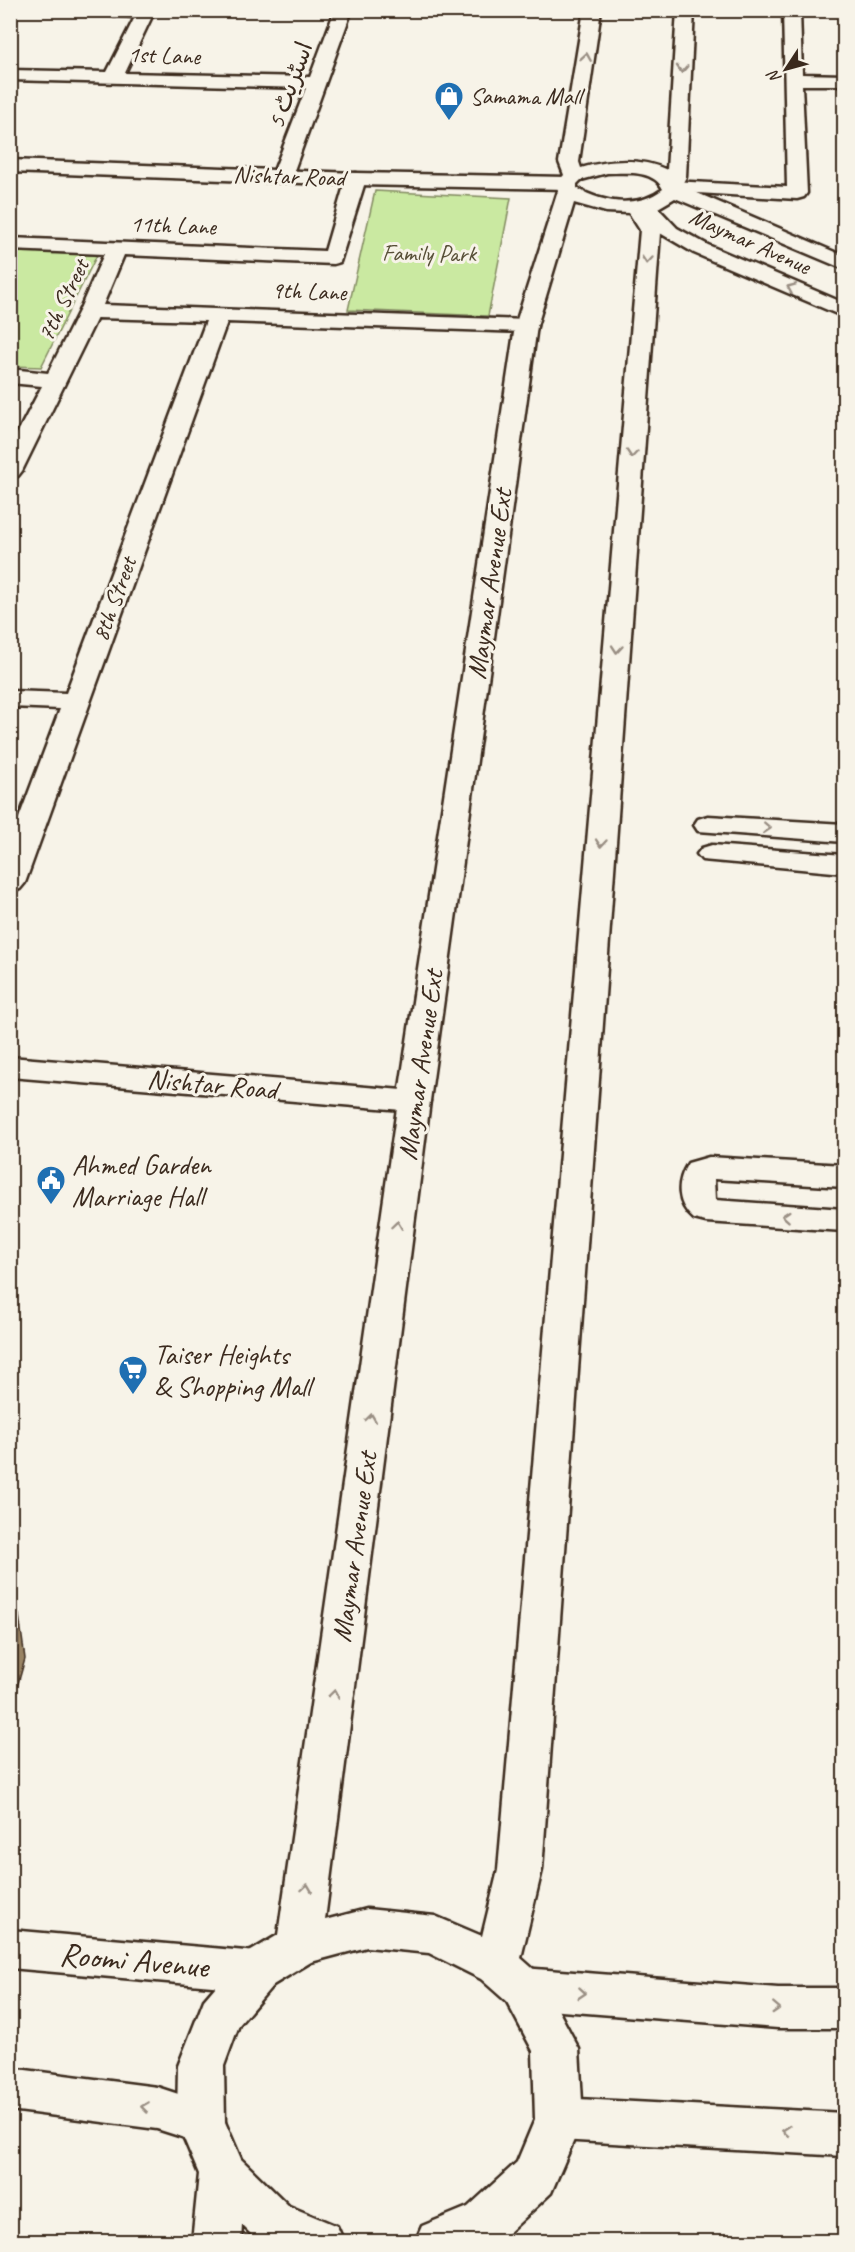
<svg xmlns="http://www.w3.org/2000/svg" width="855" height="2252" font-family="Caveat,'Playpen Sans Arabic',sans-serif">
<rect width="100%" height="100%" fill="#f7f3e8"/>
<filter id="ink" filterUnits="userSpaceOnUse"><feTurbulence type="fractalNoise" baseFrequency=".0167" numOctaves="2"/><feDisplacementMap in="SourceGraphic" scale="12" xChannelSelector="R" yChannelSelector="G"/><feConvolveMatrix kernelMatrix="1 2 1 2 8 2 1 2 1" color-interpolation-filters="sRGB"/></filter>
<g filter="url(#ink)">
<path fill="#cae9a1" stroke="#828a60" stroke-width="1.5" d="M375 191 511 198 488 316 348 310Z
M10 251 97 255 41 367 11 366Z"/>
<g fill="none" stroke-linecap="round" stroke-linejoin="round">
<g stroke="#3b2a1e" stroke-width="5">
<path id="minor" d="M92 10H155L125 73 310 77 335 10H352L292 176 289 180H275L272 176 306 88 10 80V70L107 72 135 17 100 15Z
M783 10H800L802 74 844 75V85H802L807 193 804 197 797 199 665 191 662 187 665 183 672 181 787 187Z
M356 173 363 175 366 179 340 262 333 264 124 255 103 305 526 320 534 321 537 326 534 331 526 332 227 322 25 883 20 889 10 892V842L60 709 10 707V691L66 693 206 321 97 318 22 471 18 476 10 478V447L42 386 10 383V369L48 373 79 311 104 254 10 250V238L325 251 346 179 349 175Z
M708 816 844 824V842L698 831 694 825 698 819Z
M712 845 844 855V873L702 860 697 854 702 848Z
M709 1157 844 1165V1187L714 1179 715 1200 844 1209V1231L706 1222 694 1219C676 1204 676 1182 688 1163Z"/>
</g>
<g stroke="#3b2a1e" stroke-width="5">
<path id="tertiary" d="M10 160 356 173 567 177 574 179 577 183 574 187 567 189 356 185 10 172Z
M10 1057 414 1091 426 1094 430 1101 426 1108 414 1111 10 1077Z
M10 1930 257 1952 273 1957 280 1971 273 1985 257 1990 10 1968Z
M523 1968 778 1988H844V2028H778L523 2008 507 2002 500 1988 507 1974Z
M10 2068 157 2087 218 2107 225 2122 218 2137 201 2143 157 2129 10 2110Z
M559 2098 844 2113V2156L559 2140 542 2134 535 2119 542 2104Z"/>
</g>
<g stroke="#3b2a1e" stroke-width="5">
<path id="secondary" d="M584 10H601L579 162 581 168C609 160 640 157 667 170L677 10H694L686 177 681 186 844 256V269L675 198 658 208 677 228 708 245 844 303V317L694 253 660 233 542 1870 521 1958 539 1974 579 2049 583 2119 551 2193 502 2239 496 2242H415L422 2226 468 2207 517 2162 535 2119 533 2051 507 2002 481 1979 429 1953 367 1947 311 1962 273 1985 239 2025 224 2066 225 2122 241 2159 289 2206 337 2226 344 2242H263L255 2238 242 2225 241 2242H192L199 2174 177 2122 178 2066 204 2000 241 1957 278 1935 398 1101 515 326 558 191 557 183 564 175 559 162ZM607 173C625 173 653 169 663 189 639 208 603 204 577 188V184L581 180ZM574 203 606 212 629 213 640 230 498 1870 482 1936 435 1916 367 1909 325 1920 430 1101 537 326Z"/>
</g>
<use href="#minor" fill="#f7f3e8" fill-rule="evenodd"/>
<use href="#tertiary" fill="#f7f3e8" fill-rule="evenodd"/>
<use href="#secondary" fill="#f7f3e8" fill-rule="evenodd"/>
</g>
<path fill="#998363" stroke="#3b2a1e" stroke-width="1.5" d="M19 1615 25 1659 10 1712V1646Z"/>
<path fill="#dabb8d" stroke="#3b2a1e" stroke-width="1.5" d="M10 1614 19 1615 10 1646Z"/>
<defs><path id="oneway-chevron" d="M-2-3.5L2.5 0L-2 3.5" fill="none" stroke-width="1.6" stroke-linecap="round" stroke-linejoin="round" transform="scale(1.5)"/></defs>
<g stroke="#998e83">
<use href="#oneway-chevron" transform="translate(586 57) rotate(-81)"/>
<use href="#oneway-chevron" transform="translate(682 69) rotate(93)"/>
<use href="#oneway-chevron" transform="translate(647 260) rotate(95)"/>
<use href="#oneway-chevron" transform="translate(791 288) rotate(-157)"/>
<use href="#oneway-chevron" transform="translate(632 454) rotate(95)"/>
<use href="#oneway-chevron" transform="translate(617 649) rotate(95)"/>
<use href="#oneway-chevron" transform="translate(767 828) rotate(3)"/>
<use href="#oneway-chevron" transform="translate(601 843) rotate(95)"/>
<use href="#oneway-chevron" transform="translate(786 1216) rotate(-176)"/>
<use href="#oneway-chevron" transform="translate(397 1225) rotate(-82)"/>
<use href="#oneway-chevron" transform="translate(371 1418) rotate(-82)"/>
<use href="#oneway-chevron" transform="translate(334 1694) rotate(-82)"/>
<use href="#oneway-chevron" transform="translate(307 1888) rotate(-82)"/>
<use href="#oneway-chevron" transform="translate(582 1993) rotate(4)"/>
<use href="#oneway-chevron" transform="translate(776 2008) rotate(3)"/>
<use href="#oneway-chevron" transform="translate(145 2107) rotate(-173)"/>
<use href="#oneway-chevron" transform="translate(786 2131) rotate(-175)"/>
</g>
</g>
<defs>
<g id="shop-pin" transform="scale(1.5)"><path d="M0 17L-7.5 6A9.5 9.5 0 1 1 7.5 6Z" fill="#1f6fb2" stroke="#f7f3e8"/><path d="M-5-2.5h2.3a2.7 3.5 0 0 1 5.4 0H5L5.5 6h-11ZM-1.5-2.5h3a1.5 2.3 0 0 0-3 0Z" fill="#fff"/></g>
<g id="civic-pin" transform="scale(1.5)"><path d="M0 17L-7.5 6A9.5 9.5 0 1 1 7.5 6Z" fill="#1f6fb2" stroke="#f7f3e8"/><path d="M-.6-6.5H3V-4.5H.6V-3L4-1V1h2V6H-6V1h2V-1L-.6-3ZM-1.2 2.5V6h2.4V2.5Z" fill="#fff"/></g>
<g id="supermarket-pin" transform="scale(1.5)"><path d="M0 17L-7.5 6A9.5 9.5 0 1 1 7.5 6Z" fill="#1f6fb2" stroke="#f7f3e8"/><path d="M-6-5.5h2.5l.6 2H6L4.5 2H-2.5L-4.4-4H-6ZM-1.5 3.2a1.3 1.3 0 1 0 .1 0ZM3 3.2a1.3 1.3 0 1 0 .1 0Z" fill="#fff"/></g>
</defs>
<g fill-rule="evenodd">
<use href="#shop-pin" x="449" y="96"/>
<use href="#civic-pin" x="51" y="1180"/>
<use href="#supermarket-pin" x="133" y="1370"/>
</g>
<g text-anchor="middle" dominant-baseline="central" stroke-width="6" stroke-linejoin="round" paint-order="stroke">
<g font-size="24" fill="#3b2a1e" stroke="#f7f3e8">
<text transform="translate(164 55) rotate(2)">1st Lane</text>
<text transform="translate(290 85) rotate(-70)">اسٹریٹ 5</text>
<text transform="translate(289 176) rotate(2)">Nishtar Road</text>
<text transform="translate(173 225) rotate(2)">11th Lane</text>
<text transform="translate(750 241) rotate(24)">Maymar Avenue</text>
<text transform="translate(309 291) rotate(2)">9th Lane</text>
<text transform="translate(63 300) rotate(-64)">7th Street</text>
<text transform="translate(114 599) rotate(-70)">8th Street</text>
</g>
<g font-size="24" fill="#3b2a1e" stroke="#f7f3e8" text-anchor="start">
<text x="470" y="96">Samama Mall</text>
</g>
<g font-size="24" fill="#585038" stroke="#f7f3e8">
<text x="429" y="253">Family Park</text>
</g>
<g font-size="28" fill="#3b2a1e" stroke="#f7f3e8">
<text transform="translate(489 584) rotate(-82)">Maymar Avenue Ext</text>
<text transform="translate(420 1065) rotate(-82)">Maymar Avenue Ext</text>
<text transform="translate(212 1084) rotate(5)">Nishtar Road</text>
<text transform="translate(354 1547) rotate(-82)">Maymar Avenue Ext</text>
</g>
<g font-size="28" fill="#3b2a1e" stroke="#f7f3e8" text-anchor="start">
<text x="72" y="1164">Ahmed Garden<tspan x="72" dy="32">Marriage Hall</tspan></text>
<text x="154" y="1354">Taiser Heights<tspan x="154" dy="32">&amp; Shopping Mall</tspan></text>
</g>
<g font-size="33" fill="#3b2a1e" stroke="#f7f3e8">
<text transform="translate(134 1960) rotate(5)">Roomi Avenue</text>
</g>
</g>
<rect width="855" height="2252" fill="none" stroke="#f7f3e8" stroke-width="36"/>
<rect x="18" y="18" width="819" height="2216" fill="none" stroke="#3b2a1e" stroke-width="2" filter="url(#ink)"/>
<g transform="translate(786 69) rotate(234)" stroke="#f7f3e8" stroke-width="4.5" paint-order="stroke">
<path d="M0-4.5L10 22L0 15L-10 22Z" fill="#3b2a1e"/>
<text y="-9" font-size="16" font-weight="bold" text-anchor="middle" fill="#3b2a1e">N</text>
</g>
</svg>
